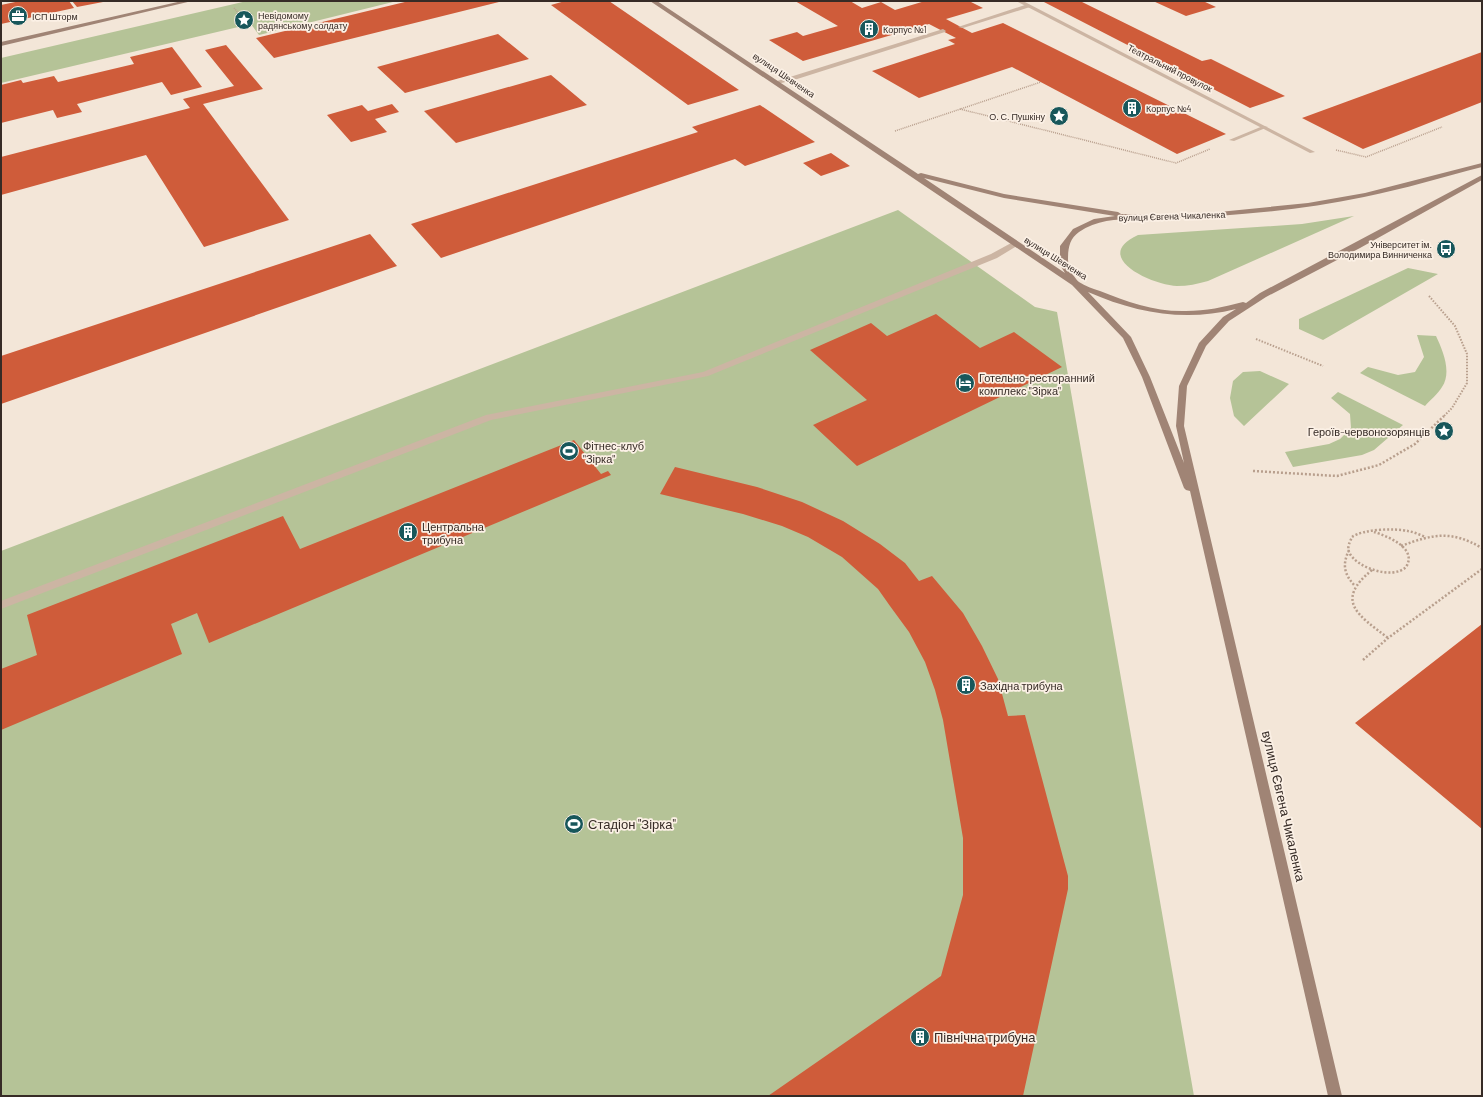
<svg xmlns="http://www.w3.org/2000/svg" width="1483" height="1097" font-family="Barlow,sans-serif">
<rect width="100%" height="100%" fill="#f3e6d8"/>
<path fill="#b5c397" d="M247 1H397L259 35 251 24 1 83V58Z
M898 210 1035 307 1057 312 1194 1096H1V551Z
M1354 216 1208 281C1197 284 1188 286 1177 286 1152 285 1090 257 1138 235L1302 224Z
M1408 268 1438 274 1323 340 1299 329V319Z
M1417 335 1436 336C1443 351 1452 372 1442 387 1438 394 1430 400 1425 406L1360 373 1368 367 1398 375 1415 372 1424 357Z
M1260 371 1289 384 1244 426 1234 416 1230 398 1233 381 1243 372Z
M1338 392 1403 425 1374 450 1362 455 1293 467 1285 452 1329 444 1340 439 1351 428 1350 414 1331 398Z"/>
<path fill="#cf5c3a" d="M20 1H69L74 8 1 24V5Z
M72 1H103V2L77 7Z
M409 1 499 2 274 58 256 38Z
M565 1H609L739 90 688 105 551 5Z
M795 1H850L862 8 881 2 895 10 925 1H969L983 8 946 19 972 33 1003 23 1226 134 1177 154 1012 67 919 98 872 71 955 44 948 40 956 38 929 24 803 61 769 40 797 32 803 36 838 26Z
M1042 1H1080L1202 61 1211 59 1285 96 1250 108Z
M1153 1H1203L1216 7 1186 16Z
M498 34 529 59 405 93 377 67Z
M226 45 263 89 203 104 289 220 204 247 146 155 1 195V157L190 108 183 99 234 86 205 50Z
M172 47 202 87 171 95 162 82 77 104 82 112 57 118 53 110 1 123V85L21 80 23 83 54 76 58 82 134 64 130 57Z
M1482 52V102L1363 149 1302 118Z
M551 75 587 105 456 143 424 111Z
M392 104 399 112 375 119 387 132 351 142 327 115 362 105 368 111Z
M760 105 815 142 745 166 735 159 441 258 411 224 698 132 692 127Z
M831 153 850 166 821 176 803 163Z
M370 234 397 266 1 404V356Z
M936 314 980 348 1014 332 1062 367 857 466 813 425 867 400 810 350 871 323 887 336Z
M574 440 601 474 608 471 611 475 209 643 197 613 171 624 182 654 1 730V669L37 655 27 615 283 516 300 549Z
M675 467 757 487 802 502 843 521 880 544 905 563 919 581 932 576 963 613 982 646 998 679 1008 716 1025 715 1068 876V889L1023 1096H768L941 976 963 895V838L943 720 935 690 925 662 909 632 890 606 878 589 842 557 808 537 782 526 743 514 660 494Z
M1482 624V829L1355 723Z"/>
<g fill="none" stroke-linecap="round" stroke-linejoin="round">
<path stroke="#b89f8d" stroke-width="1.5" stroke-dasharray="1 1" stroke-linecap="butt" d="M234 8 241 16
M960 109 1176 163 1210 149
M895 131 1041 82
M1336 150 1366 157 1442 127"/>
<path stroke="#b89f8d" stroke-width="2" stroke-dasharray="1.5 1.5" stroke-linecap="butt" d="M1429 296 1455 326 1467 354V383L1452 408 1443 417
M1256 339 1323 366"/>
<path stroke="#b89f8d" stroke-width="2.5" stroke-dasharray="2 2" stroke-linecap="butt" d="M1253 471 1337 476 1379 465 1415 444 1444 416
M1374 532C1387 536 1418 548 1406 567 1393 580 1356 568 1349 552 1347 546 1350 542 1352 537 1363 529 1395 528 1408 531 1414 532 1420 535 1426 537
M1401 546C1433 534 1451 530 1482 548
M1349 550C1342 565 1344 574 1355 586
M1372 570C1334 601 1358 615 1388 638
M1363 660 1388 638 1482 569"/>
<path fill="#ccb5a3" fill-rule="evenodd" d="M1028 4 1031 6 1030 7 963 28 958 27Z
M943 29 946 31 945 32 794 80 777 84 774 82Z
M1263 126 1268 127 1234 141 1229 140Z
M1013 242H1016L1020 244 997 258 708 376 491 420 1 609V601L486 415 703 372 991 254Z"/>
<path fill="#ccb5a3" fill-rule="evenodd" d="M1016 1H1023L1315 152 1310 153Z"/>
<path fill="#a08475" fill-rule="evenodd" d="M182 1H192L1 46V42Z
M650 1H657L918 174 921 173 1004 194 1118 212 1121 214 1156 215 1219 212 1308 203 1365 193 1482 163V167C1443 177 1404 189 1364 197 1298 211 1231 216 1163 219 1135 220 1104 215 1079 232 1069 239 1068 249 1068 260 1068 267 1074 278 1079 282 1085 286 1093 289 1100 291 1127 302 1156 312 1186 311 1206 311 1224 307 1243 302L1246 303 1260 293 1482 175V180L1360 248 1266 297 1229 321 1206 346 1187 386 1184 426 1342 1096H1328L1190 491 1186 490 1184 488 1142 377 1123 338 1072 285ZM924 178 1004 198 1115 216 1094 219 1073 229 1060 246V265L1065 273ZM1088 292C1136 313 1185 322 1236 309L1223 317 1199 343 1179 386 1176 426 1184 463 1150 377 1131 337Z"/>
</g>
<defs>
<g id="office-disc" transform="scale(1)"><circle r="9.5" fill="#18575b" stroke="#fbf0e5"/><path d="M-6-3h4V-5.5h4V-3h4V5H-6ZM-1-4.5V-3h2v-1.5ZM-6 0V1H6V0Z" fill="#fff"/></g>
<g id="sight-disc" transform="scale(1)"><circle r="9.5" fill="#18575b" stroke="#fbf0e5"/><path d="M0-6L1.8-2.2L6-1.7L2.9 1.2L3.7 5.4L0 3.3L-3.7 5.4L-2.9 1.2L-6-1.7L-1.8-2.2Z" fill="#fff"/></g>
<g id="building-disc" transform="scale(1)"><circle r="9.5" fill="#18575b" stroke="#fbf0e5"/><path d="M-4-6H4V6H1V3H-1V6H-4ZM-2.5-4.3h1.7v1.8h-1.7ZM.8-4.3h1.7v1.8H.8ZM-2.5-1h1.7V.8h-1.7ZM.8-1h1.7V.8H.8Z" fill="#fff"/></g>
<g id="bus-disc" transform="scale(1)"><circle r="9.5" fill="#18575b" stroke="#fbf0e5"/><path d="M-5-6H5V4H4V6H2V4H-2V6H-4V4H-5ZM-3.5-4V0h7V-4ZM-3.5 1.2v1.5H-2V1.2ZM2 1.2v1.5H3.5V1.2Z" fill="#fff"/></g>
<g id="hotel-disc" transform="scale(1)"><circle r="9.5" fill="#18575b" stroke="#fbf0e5"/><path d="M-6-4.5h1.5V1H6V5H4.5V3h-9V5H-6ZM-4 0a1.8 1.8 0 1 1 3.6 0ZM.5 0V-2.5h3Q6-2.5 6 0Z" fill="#fff"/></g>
<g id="stadium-disc" transform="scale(1)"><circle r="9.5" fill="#18575b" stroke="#fbf0e5"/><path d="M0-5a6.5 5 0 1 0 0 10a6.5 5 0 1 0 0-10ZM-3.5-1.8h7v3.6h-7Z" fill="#fff"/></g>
</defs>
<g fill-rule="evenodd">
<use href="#office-disc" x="18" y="16"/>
<use href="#sight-disc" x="244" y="20"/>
<use href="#building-disc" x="869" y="29"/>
<use href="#building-disc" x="1132" y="108"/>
<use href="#sight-disc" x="1059" y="116"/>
<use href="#bus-disc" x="1446" y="249"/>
<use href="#hotel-disc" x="965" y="383"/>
<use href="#sight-disc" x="1444" y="431"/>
<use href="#stadium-disc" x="569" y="451"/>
<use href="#building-disc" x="408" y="532"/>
<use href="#building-disc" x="966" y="685"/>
<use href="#stadium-disc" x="574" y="824"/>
<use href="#building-disc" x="920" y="1037"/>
</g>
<g text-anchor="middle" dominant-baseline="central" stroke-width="3.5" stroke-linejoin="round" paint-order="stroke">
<g font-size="9" fill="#362b26" stroke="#fbf0e5" text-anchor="start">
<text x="258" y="15">Невідомому<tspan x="258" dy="10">радянському солдату</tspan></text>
<text x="32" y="16">ІСП Шторм</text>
<text x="883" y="29">Корпус №1</text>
<text x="1146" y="108">Корпус №4</text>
<text x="1045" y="116" text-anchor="end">О. С. Пушкіну</text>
<text x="1432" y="244" text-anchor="end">Університет ім.<tspan x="1432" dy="10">Володимира Винниченка</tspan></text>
</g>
<g font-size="9" fill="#362b26" stroke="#fbf0e5">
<text transform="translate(1170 68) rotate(27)">Театральний провулок</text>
<text transform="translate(784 75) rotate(34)">вулиця Шевченка</text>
<text transform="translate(1172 216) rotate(-2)">вулиця Євгена Чикаленка</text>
<text transform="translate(1056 258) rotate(32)">вулиця Шевченка</text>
</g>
<g font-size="11" fill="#362b26" stroke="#fbf0e5" text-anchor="start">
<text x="979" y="377">Готельно-ресторанний<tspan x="979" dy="13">комплекс "Зірка"</tspan></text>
<text x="1430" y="431" text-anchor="end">Героїв-червонозорянців</text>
<text x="583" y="445">Фітнес-клуб<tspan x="583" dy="13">"Зірка"</tspan></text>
<text x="422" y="526">Центральна<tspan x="422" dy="13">трибуна</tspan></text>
<text x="980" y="685">Західна трибуна</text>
</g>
<g font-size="13" fill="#362b26" stroke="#fbf0e5">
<text transform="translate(1284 806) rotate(77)">вулиця Євгена Чикаленка</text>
</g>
<g font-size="13" fill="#362b26" stroke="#fbf0e5" text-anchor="start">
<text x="588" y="824">Стадіон "Зірка"</text>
<text x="934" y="1037">Північна трибуна</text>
</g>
</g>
<rect width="1483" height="1097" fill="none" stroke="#362b26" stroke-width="4"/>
</svg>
